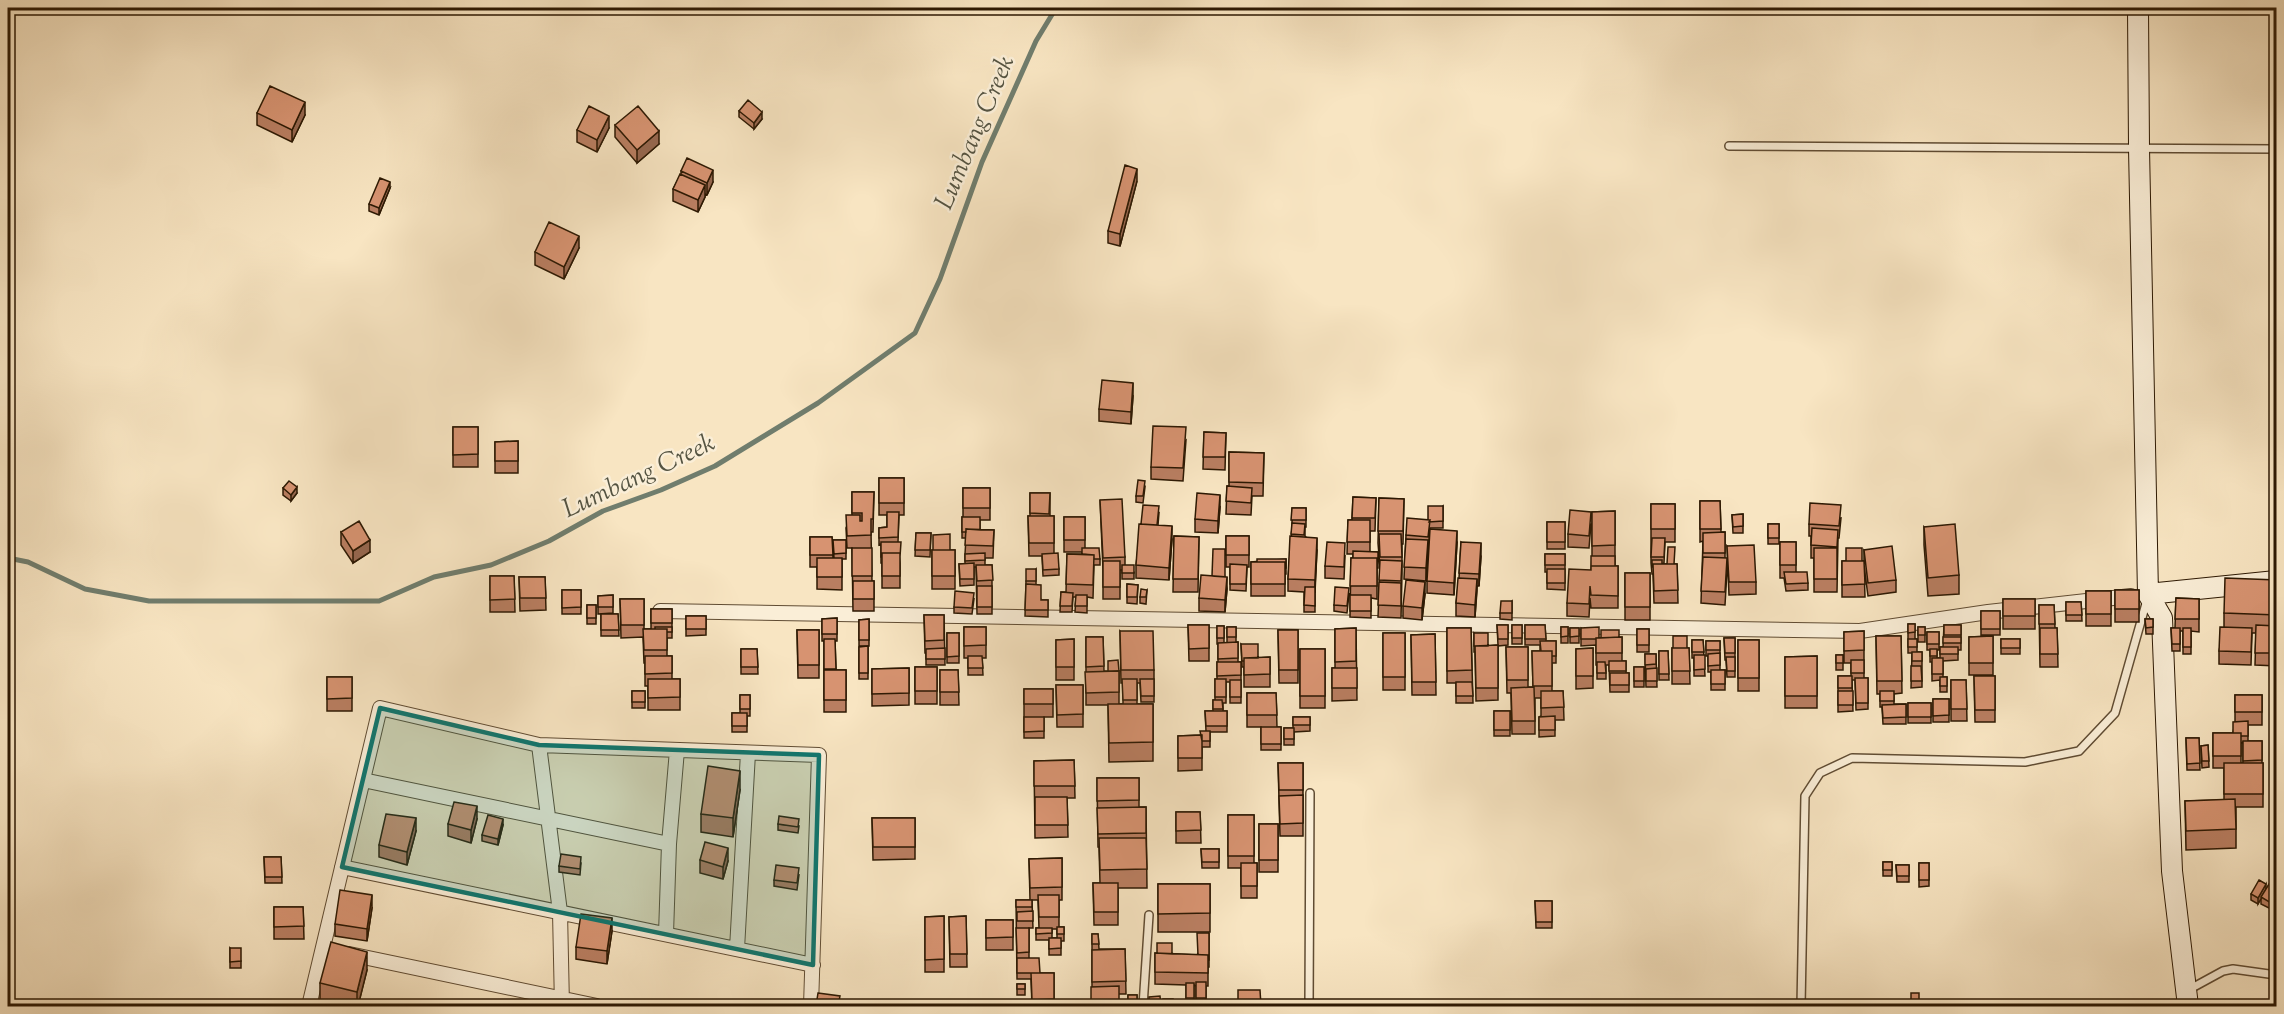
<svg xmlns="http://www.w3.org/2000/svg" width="2284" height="1014" font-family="'Sorts Mill Goudy',serif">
<rect width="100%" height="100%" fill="#f8e5c2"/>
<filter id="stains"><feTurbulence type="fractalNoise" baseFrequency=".00333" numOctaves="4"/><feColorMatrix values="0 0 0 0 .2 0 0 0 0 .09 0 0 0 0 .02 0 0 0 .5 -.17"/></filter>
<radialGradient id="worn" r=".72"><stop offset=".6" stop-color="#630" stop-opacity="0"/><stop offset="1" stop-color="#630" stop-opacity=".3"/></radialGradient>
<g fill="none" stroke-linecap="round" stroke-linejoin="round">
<path stroke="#707d6d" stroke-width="5" d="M8 558 28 562 85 589 149 601H379L434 577 491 565 549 541 603 511 661 490 715 466 818 403 915 333 940 279 982 162 1036 41 1056 8"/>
<g stroke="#604c33" stroke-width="10">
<path id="lane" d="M1729 146 2276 149
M2190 989 2223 971 2233 969 2276 975
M1143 1006 1149 915
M1309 1006 1310 793
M1801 1006 1805 796 1820 773 1852 758 2025 762 2079 751 2115 713 2147 600"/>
</g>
<g stroke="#604c33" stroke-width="16">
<path id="street" d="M660 611 1860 631 1988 612 2131 596
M539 745 560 912 562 1006
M363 780 669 844
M342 867 813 965
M666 934 669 844 677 750
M737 949 748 753
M349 954 597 1006
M309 1006 380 708 539 745 819 755 811 1006"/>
</g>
<g stroke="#2d1903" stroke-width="22">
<path id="secondary" d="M2138 8 2139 148 2148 594 2162 618 2172 871 2188 1006
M2148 594 2276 581"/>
</g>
<use href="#lane" stroke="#faeed7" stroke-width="7"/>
<use href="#street" stroke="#faeed7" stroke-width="14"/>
<use href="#secondary" stroke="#faeed7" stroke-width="20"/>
</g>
<path fill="#b97e61" stroke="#2d1903" stroke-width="1.5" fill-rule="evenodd" d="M739 111 762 119 754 129 739 117Z
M257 113 305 115 292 142 257 125Z
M615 125 659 144 637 163 615 137Z
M609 128 597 152 577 142V130Z
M681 171 713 182 707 195 705 194V197L698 212 673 201V189L681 174Z
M1137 181 1120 246 1108 243V231Z
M390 188 379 215 369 211V204Z
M579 248 564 279 535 265V252Z
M1133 396 1131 424 1099 421V409Z
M453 427H478V467H453Z
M1204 432 1226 433 1225 470 1203 469Z
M1186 440 1183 481 1151 479V467Z
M518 441V473H495V442Z
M1229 452 1264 453 1263 496H1252L1251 515 1226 514 1227 486H1229Z
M879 478H904V515H899L898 542 900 563V588H882V563H881V544L879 545V528L887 527V515H879Z
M1145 487 1143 503 1136 502V496Z
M283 488 297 493 291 501 283 495Z
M963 488H990V520H980V530H994L993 558H985V565H992V614H977L976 567H974V585L960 586 959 564H965V554L966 538H962V517H963Z
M852 492H874L873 532H871L872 581H874V611H853L852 548H847L846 528 852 515Z
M1030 493H1050V516H1054V554L1059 569V575L1043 576 1042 556H1029L1028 516H1030Z
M1353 497 1376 498 1375 531H1370V552H1378V568H1377V599L1371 598V618L1350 617 1351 558H1353V554H1347L1348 520H1352Z
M1379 498 1404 499 1403 544H1402V574L1401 618 1378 617 1380 568 1378 543Z
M1100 500 1125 557V565L1134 572V579H1122V570H1120V599H1103V570Z
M1700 501H1720L1721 532H1725V558L1727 571 1725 605 1701 603 1703 541 1700 542Z
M1651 504H1675V542H1665L1664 563 1662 564H1677L1678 603H1654L1653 574H1652L1651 563Z
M1443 506V528H1430L1426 581 1404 579 1406 535 1428 520Z
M1220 507 1218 533 1195 532V519Z
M1292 508H1306V527H1305V536L1317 550 1315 587V612H1304V592L1288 591V579L1292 527Z
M1615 511V566H1618V608H1591L1590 598 1589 617 1567 616V603L1591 570 1592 556V512Z
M1159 513 1158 525 1172 539 1169 580 1136 578V565L1141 524Z
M1743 514V533H1733L1732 515Z
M1064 517H1085V548L1100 559V565H1094L1093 598 1087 597V613L1075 612 1076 597H1073L1072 612H1060L1061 592H1066L1067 554H1082V552H1064Z
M1841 518 1839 538H1838L1837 592H1814V558H1811V536H1809V524Z
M1547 522H1565V549H1547Z
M1591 524 1589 548 1568 547V534Z
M1768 524H1779V544H1768Z
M1924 527 1959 575V594L1928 596 1924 545Z
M341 532 370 552 353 563 341 545Z
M916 533H931L930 557 915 556Z
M1174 536 1199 537 1198 592H1173Z
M1226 536H1249V567H1247L1246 591 1230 590V567H1226Z
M810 537H832L833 558H834L833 540H846V559H842V590L817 589V567H810Z
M1461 542 1481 556 1479 586H1477L1475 617 1456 616V603L1459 578Z
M1780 542H1796V572L1808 583V590L1786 591 1784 578H1780Z
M1457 543 1454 595 1427 593V581Z
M1727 546 1756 582V594L1729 595Z
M932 550H955V589H932Z
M1864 550 1896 580V592L1868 596 1864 566 1865 597H1842V561H1864Z
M1545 554H1565V590L1547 589V572H1545Z
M1345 556 1344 579 1325 578V566Z
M1286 559V574H1285V596H1251V562Z
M1036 569V585L1041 600H1048V617L1025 616 1026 581Z
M1625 573H1650V620H1625Z
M490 576H514L515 612H490Z
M519 577H545L546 610 520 611Z
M1225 577 1227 589 1225 612 1199 611V598Z
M2277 580V666L2255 665 2256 633H2252L2251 665 2219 664V651L2224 627V613Z
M1127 584 1138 585 1137 604 1127 603Z
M562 590H581V614H562Z
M1147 590 1146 604 1140 603V597Z
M2115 590H2139V622H2115Z
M2086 591H2111V626H2086Z
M1349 594 1347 613 1334 611V605Z
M1425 594 1422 620 1403 618V606Z
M613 595V613L598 614V596Z
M2176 598 2199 599V632L2191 631V654H2183V631H2180V651H2172L2171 628H2175Z
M620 599H644V629H651V609H672V638H667V656H672V679H680V710H648V686H645V663H644L643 637 621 638Z
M974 599 972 614 954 613V607Z
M2003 599H2035V629H2003Z
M1512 601V620L1500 619V613Z
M2066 602H2081L2082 621H2066Z
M587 605H596V624H587Z
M2039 605H2054L2055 628H2057L2058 667H2040Z
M1981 611H2000V635H1981Z
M601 614H618L619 636H601Z
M924 615H944L945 665H926V653H925Z
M686 616H706V635L686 636Z
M837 618V641H835L836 670H846V712H824V641H822V619Z
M869 619V646H859V620Z
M2145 619H2153V634H2146Z
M1908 624H1915V639H1917V652H1922V687L1911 688 1912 653H1908Z
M1188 625H1209V661H1189Z
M1497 625H1508V645L1498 646V700L1476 701 1475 652H1474V633L1488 646 1498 645Z
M1512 625H1522V644H1512Z
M1525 625H1545L1546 641H1556V663H1552V691H1563L1564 720H1555V736L1539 737V717L1541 716V698H1535V734H1512L1511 693H1507L1506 647H1528V687H1533L1532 651H1540V645H1525Z
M1944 625H1961V650H1958V660L1943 661V677H1947V692H1940V680L1932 681V662H1930V650H1927V632H1939V650H1937V658H1940V647H1943Z
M1217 626H1224V643H1227V627H1236V642H1238V662H1241V703H1230V682H1226V703H1223V711H1227V732H1210V747H1202V770L1178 771V736L1200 735 1206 731 1205 711H1213V700H1215V679H1217V662H1218V644H1217Z
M964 627H986V658H982L983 675H968V658H964Z
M1561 627H1568V643H1561Z
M1918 627H1925V642H1918Z
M1356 628 1357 700 1332 701V668H1335V629Z
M1447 628H1471L1473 703H1456V683H1447Z
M1570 628H1579V643H1570Z
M1581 628 1599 638 1622 637V661H1626V673H1629V692H1610L1609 665H1606V679H1597V665H1596V645L1581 646Z
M1637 629H1649V652H1637Z
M797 630H819V678H798Z
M1278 630H1298V683H1279Z
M1120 631 1154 670V702H1141L1140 683H1137V704H1153V761L1109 762 1108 705H1086V637H1103L1104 671H1119V704H1123V683H1121Z
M1864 631V678H1868V709L1856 710 1855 680H1852L1853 711 1838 712V676H1851V663H1844V632Z
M947 633H959V663H947Z
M1383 633H1405V690H1383Z
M1435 634 1436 695H1412L1411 635Z
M1876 636H1901L1902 693 1894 694V704H1906V724H1883L1882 707H1880V694H1877Z
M1993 636V675H1969V637Z
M1724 638H1735V677H1727L1726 660H1725Z
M1074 639V680H1056V640Z
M2001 639H2020V654H2001Z
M1692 640H1703L1705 676H1694V658H1692Z
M1738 640H1759V691H1738Z
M1706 641H1720V670H1725V690H1711V672H1708V656H1706Z
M1241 644 1258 658 1270 657V687H1244V667H1242Z
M868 646V679H859V647Z
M1593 648V688L1576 689V649Z
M1672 648H1689L1690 684H1672Z
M741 649H757L758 674H741Z
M1300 649H1325V708H1300Z
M1659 651H1668L1669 680H1659Z
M1645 654H1656L1657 687H1646Z
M1836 655H1843V670H1836Z
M1817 656V708H1785V657Z
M915 667H937V704H915Z
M1634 667H1644V687H1634Z
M909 668V705L872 706V669Z
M940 670H958L959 705H940Z
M1974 676H1995V722H1975Z
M327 677H352V711H327Z
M1951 680H1966L1967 721H1951Z
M1056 685H1083V727H1057Z
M1024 689H1053V717H1044V738H1024Z
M632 691H645V708H632Z
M1247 693H1276L1277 727H1281V750H1261V727H1247Z
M740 695H750V716H747V732H732V713H740Z
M2235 695H2262V725H2248V741H2262V763H2263V807H2236V848L2186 850 2185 801 2224 800V768H2213V733H2233L2235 722ZM2243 742V763H2241V743Z
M1933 699H1949V722H1933Z
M1908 703H1931V723H1908Z
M1494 711H1510V736H1494Z
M1293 717H1310V731L1294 732V745H1284V728H1293Z
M2186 738H2199L2200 770H2187Z
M2208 745 2209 767 2202 768 2201 746Z
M1074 760 1075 798H1067L1068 837 1035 838 1034 761Z
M1278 763H1303V836H1280Z
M1097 778H1139V807H1146L1147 888H1118V925H1094L1093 883H1100L1099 847H1098Z
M740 790 733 837 701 832V814Z
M1176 812H1200L1201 843H1176Z
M1228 815H1254V863H1257V898H1241V868H1228Z
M872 818H915V859L873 860Z
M477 819 471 843 448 836V824Z
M778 824 799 826 798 833 778 830Z
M1259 824H1278V872H1259Z
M503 825 498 845 482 841V835Z
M416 831 407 865 379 857V845Z
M1201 849H1219V868H1202Z
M264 857H281L282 883H265Z
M1062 858V900H1059V927H1064V941H1061V955H1049V940H1036V928H1039L1038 900H1032L1033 928H1029V958L1040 973H1054V1006H1032L1031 979H1017L1016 900H1030L1029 859ZM1052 929H1057V938H1052Z
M700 860 728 861 723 879 700 873Z
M1883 862H1892V876H1883Z
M581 863 580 875 559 872V866Z
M1919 863H1929V886L1919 887Z
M1896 865H1909V882H1897Z
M799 875 797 890 774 886V880Z
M1158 884H1210V932H1158Z
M2266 889 2277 900V911L2274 910V904L2271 909 2261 904V898L2258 904 2251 900V894Z
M1535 901H1552V928H1536Z
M274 907H303L304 939H274Z
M372 908 367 941 335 936V924Z
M944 916V972H925V917Z
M966 916 967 967H950L949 917Z
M986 920H1013V950H986Z
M612 931 607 964 576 959V947Z
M1209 933V967H1208V986H1206V1004H1186V985L1155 984V953L1197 955ZM1194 985 1196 986V1002H1194Z
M1092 934H1098L1099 949H1125L1126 994H1119L1092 987Z
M230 948 241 961V968H230Z
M367 970 358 1006H340L320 1001V983Z
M1017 984H1025V995H1017Z
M1128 995H1137V1006H1128Z"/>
<path fill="#96674f" stroke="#2d1903" stroke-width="1.5" d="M305 102V115L292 142V130Z
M762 112V119L754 129V123Z
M609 116V128L597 152V140Z
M659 131V144L637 163V150Z
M1137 169V181L1120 246V234Z
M713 170V182L707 195V183Z
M390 182V188L379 215V208Z
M705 185V197L698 212V200Z
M579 236V248L564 279V267Z
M1133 383V396L1131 424V412Z
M297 487V493L291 501V495Z
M1220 495V507L1218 533V521Z
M1172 526V539L1169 580V568Z
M1457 531V543L1454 595V583Z
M1317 538V550L1315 593V580Z
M370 540V552L353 563V551Z
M1428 540V553L1426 581V568Z
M1481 543V556L1479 586V574Z
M1227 577V589L1225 612V600Z
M1477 579V591L1475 617V605Z
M1425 582V594L1422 620V608Z
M740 771V790L733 837V818Z
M477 806V819L471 843V830Z
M416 818V831L407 865V852Z
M503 819V825L498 845V839Z
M728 848V861L723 879V867Z
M2266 884V890L2258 904V898Z
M2277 894V900L2271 909V903Z
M372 895V908L367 941V929Z
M612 918V931L607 964V951Z
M367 952V970L358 1006H357V992Z"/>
<path fill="#d79371" stroke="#2d1903" stroke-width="1.5" d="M270 86 305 102 292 130 257 113Z
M748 100 762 112 754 123 739 111Z
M589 106 609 116 597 140 577 130Z
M638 106 659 131 637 150 615 125Z
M687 158 713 170 707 183 681 171Z
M1125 165 1137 169 1120 234 1108 231Z
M680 174 705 185 698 200 673 189Z
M380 178 390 182 379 208 369 204Z
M549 222 579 236 564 267 535 252Z
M1102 380 1133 383 1131 412 1099 409Z
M1153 426 1186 427 1183 468 1151 467Z
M453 427H478V454L453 455Z
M1204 432 1226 433 1225 457H1203Z
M518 441V461H495V442Z
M1229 452 1264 453 1263 483 1229 482Z
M879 478H904V503H879Z
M1138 480 1145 481 1143 496H1136Z
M289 481 297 487 291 495 283 488Z
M1227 486 1252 488 1251 503 1226 501Z
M963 488H990V508H963Z
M852 492H874L873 519H871V535L847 536 846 515H860V521H862V513H852Z
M1030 493H1050L1049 514 1030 513Z
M1197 493 1220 495 1218 521 1195 519Z
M1353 497 1376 498 1375 518H1352Z
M1379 498 1404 499 1403 531H1378Z
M1122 499 1125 557 1103 558 1100 500Z
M1700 501H1720L1721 529H1700Z
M1810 503 1841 505 1839 526 1809 524Z
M1651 504H1675V529H1651Z
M1143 505 1159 506 1157 525 1141 524Z
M1428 506H1443V521L1429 522 1430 520H1428Z
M1292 508H1306V520H1291Z
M1570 510 1591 512 1589 536 1568 534Z
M1615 511V545L1592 546V512Z
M887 512H899L898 537 879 538V528L887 527Z
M1743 514V526L1733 527 1732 515Z
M1028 516H1054V543H1029Z
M962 517H980V530L966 529V532H962Z
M1064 517H1085V540H1064Z
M1407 518 1430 520 1428 537 1406 535Z
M1348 520H1370V542H1347Z
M359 521 370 540 353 551 341 532Z
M1547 522H1565V542H1547Z
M1292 523 1305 524 1304 535 1291 534Z
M1139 524 1172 526 1169 568 1136 565Z
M1768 524H1779V538H1768Z
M1955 524 1959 575 1928 578 1924 527Z
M1812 528 1838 530 1837 547 1811 545Z
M966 529 994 530 993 546 965 545Z
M1430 529 1457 531 1454 583 1427 581Z
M1725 532V553H1703V533Z
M916 533H931L930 550H915Z
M950 534V550H933V535Z
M1379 534H1401L1402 557H1380Z
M1174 536 1199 537 1198 579H1173Z
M1226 536H1249V555H1226Z
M1290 536 1317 538 1315 580 1288 579Z
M810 537H832L833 555H810Z
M1652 538H1665L1664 557H1651Z
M1406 539 1428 540 1426 568 1404 567Z
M833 540H846V553L834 554Z
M881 542H901L900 557V553H882V557H881Z
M1327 542 1345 543 1344 567 1325 566Z
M1461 542 1481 543 1479 574 1459 573Z
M1780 542H1796V565H1780Z
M1754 545 1756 582H1729L1727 546Z
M1892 546 1896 580 1868 583 1864 550Z
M1668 547H1675L1674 564H1667Z
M852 548H872V576H852Z
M1082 548H1099L1100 559H1094V555L1082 554Z
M1814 548H1837V579H1814Z
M1846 548H1862V561H1846Z
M1213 549H1225V577L1212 576Z
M932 550H955V576H932Z
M1353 551 1378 552V561H1377V558H1353Z
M882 553H900V576H882Z
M985 553V560L965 561V554Z
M1058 553 1059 569 1043 570 1042 554Z
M1067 554 1094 555 1093 585 1066 584Z
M1545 554H1565V565H1545Z
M1591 556H1615V566H1591Z
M1703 557 1727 558 1725 592 1701 591Z
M817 558H842V577H817Z
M1351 558H1377V586H1350Z
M1257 559H1286V568H1285V562H1257Z
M1380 560 1402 561 1401 581 1379 580Z
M1652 560H1662V564H1653V567H1652Z
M1103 561H1120V587H1103Z
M1842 561H1864L1865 584 1842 585Z
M1251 562H1285V584H1251Z
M974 563V579H960L959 564Z
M1230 564 1247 565 1246 584H1230Z
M1653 564H1677L1678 590 1654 591Z
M976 565H992L993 580 977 581Z
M1122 565H1134V573H1122Z
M1591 566H1618V596L1591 595 1590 586 1589 604 1567 603 1569 569 1591 570Z
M1026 569H1036V581H1026Z
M1547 569H1565V583H1547Z
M1784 572H1807L1808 583 1786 584Z
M1625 573H1650V607H1625Z
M1201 575 1227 577 1225 600 1199 598Z
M490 576H514L515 599 490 600Z
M519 577H545L546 598H520Z
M1458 578 1477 579 1475 605 1456 603Z
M2225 578 2277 580V615L2224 613Z
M1406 580 1425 582 1422 608 1403 606Z
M853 581H874V599H853Z
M1379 582 1401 583V606L1378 605Z
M1026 584 1041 585V600H1048V610H1025Z
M1127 584 1138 585 1137 597H1127Z
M977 586H992V607H977Z
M1305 587H1315V606L1304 605Z
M1335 587 1349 588 1347 606 1334 605Z
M1141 589 1147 590 1146 597H1140Z
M562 590H581V607L562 608Z
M2115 590H2139V609H2115Z
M955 591 974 593 972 608 954 607Z
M2086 591H2111V614H2086Z
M1061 592 1073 593 1072 606H1060Z
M613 595V607H598V596Z
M1076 595H1087V606H1075Z
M1350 595H1371V611H1350Z
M2176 598 2199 599V619H2175Z
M620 599H644V625H621Z
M2003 599H2035V616H2003Z
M1501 601H1512V613H1500Z
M2066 602H2081L2082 615H2066Z
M587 605H596V618H587Z
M2039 605H2054L2055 624H2039Z
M651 609H672V623H651Z
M1981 611H2000V629H1981Z
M601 614H618L619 630H601Z
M924 615H944V640L925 641Z
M686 616H706V629H686Z
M837 618V634H822V619Z
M869 619V640H859V620Z
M2145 619H2153V627L2146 628Z
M1908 624H1915V632L1908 633Z
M1188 625H1209V648L1189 649Z
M1497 625H1508V639H1498Z
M1512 625H1522V638H1512Z
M1525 625H1545L1546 639H1525Z
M1944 625H1961V635H1944Z
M2256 625 2277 626V653H2255Z
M1217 626H1224V638H1217Z
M655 627H672V632H667V629H655Z
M964 627H986V645L964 646Z
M1227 627H1236V637H1227Z
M1561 627H1568V636L1561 637Z
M1599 627V638H1596V639H1581V628Z
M1918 627H1925V635H1918Z
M2220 627 2252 628 2251 652 2219 651Z
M1356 628V661L1335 662V629Z
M1447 628H1471L1472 670 1447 671Z
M1570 628H1579V636L1570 637Z
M2040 628H2057L2058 654H2040Z
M2171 628H2180V644H2172Z
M2183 628H2191V647H2183Z
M643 629H667V650H644Z
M1637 629H1649V645H1637Z
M797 630H819V665H798Z
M1278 630H1298V670H1279Z
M1601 630H1619V637L1601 638Z
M1120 631H1153L1154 670H1121Z
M1864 631V650L1844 651V632Z
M1927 632H1939V644H1927Z
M947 633H959V656L947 657Z
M1383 633H1405V677H1383Z
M1474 633H1488V646H1474Z
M1435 634 1436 682H1412L1411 635Z
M1673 636H1687V648H1673Z
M1876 636H1901L1902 681H1877Z
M1993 636V663H1969V637Z
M1086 637H1103L1104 666 1086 667Z
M1622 637V653H1596V638Z
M1943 637H1961V643H1943Z
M1724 638H1735V653H1725Z
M824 639H835L836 669H824Z
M1074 639V667H1056V640Z
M1908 639H1917V647H1908Z
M2001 639H2020V648H2001Z
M1692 640H1703L1704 652H1692Z
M1738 640H1759V678H1738Z
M1540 641H1556V656H1552V651H1541Z
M1706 641H1720V650H1706Z
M1238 642V658L1218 659V643Z
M1241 644H1258V658H1244V661H1242Z
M1498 645V688H1476L1475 646Z
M868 646V673H859V647Z
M1506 647H1528V680H1507Z
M1940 647H1958V654H1940Z
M945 648V659H926V649Z
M1593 648V676H1576V649Z
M1672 648H1689L1690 671H1672Z
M741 649H757L758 667H741Z
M1300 649H1325V696H1300Z
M1930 649H1937V656H1930Z
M1532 651H1552V686H1533Z
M1659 651H1668L1669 674H1659Z
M1912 652H1922V661H1912Z
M1720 653V665L1708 666V654Z
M1645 654H1656V664L1645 665Z
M1694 655H1705V669L1694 670Z
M1836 655H1843V663H1836Z
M645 656H672V673L645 674Z
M968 656H982L983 668H968Z
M1817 656V696H1785V657Z
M1270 657V674L1244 675V658Z
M1726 657H1735V671H1727Z
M1932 658H1943V674H1932Z
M1118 660 1119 671H1108V661Z
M1851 660H1864V673H1851Z
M1609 661H1626V671H1609Z
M1217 662H1241V675L1217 676Z
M1597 662H1605L1606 673H1597Z
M1911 666H1921L1922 681H1911Z
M915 667H937V691H915Z
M1634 667H1644V681H1634Z
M909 668V693L872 694V669Z
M1332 668H1357V688H1332Z
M1657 668V681H1646V669Z
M824 670H846V700H824Z
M940 670H958L959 692H940Z
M1711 670H1725V684H1711Z
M1119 671V692L1086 693 1085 672Z
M1610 673H1629V685H1610Z
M1838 676H1852V688H1838Z
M1974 676H1995V710H1975Z
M327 677H352V698L327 699Z
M1940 677H1947V686H1940Z
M1855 678H1868V703H1856Z
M648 679H680V697L648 698Z
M1122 679H1137V700H1123Z
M1140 679H1154V696H1141Z
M1215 679H1226V697H1215Z
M1230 680H1241V697H1230Z
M1951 680H1966L1967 709H1951Z
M1456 682H1472L1473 696H1456Z
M1056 685H1083V714L1057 715Z
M1534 687 1535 721H1512L1511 688Z
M1024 689H1053V704H1024Z
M632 691H645V702H632Z
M1541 691H1563L1564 707 1541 708Z
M1838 691H1853V705H1838Z
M1880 691H1894V701H1880Z
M1247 693H1276L1277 715H1247Z
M740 695H750V709H740Z
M2235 695H2262V712H2235Z
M1933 699H1949V715L1933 716Z
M1213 700H1222L1223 709H1213Z
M1908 703H1931V717H1908Z
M1108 704H1153V742L1109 743Z
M1906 704V717L1883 718 1882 705Z
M1205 711H1227V726H1206Z
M1494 711H1510V730H1494Z
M732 713H747V726H732Z
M1555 716V730H1539V717Z
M1024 717H1044V731L1024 732Z
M1293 717H1310V725H1293Z
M2248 721V736H2241V733H2233V722Z
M1261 727H1281V744H1261Z
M1284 728H1294V739H1284Z
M1200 731H1210V741H1202Z
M2213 733H2241V756H2213Z
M1202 735V758H1178V736Z
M2186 738H2199L2200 763 2187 764Z
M2243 741H2262V760L2243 761Z
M2208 745 2209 761H2202L2201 746Z
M1074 760 1075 786H1034V761Z
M1278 763H1303V790H1279Z
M2224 763H2263V794H2224Z
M708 766 740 771 733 818 701 814Z
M1097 778H1139V800L1097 801Z
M1303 795V823L1280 824 1279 796Z
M1035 797H1067L1068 825H1035Z
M2235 799 2236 829 2186 831 2185 801Z
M454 802 477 806 471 830 448 824Z
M1146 807V833L1098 834 1097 808Z
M1176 812H1200L1201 830 1176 831Z
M386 814 416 818 407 852 379 845Z
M488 815 503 819 498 839 482 835Z
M1228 815H1254V856H1228Z
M779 816 799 819 798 827 778 824Z
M872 818H915V847H873Z
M1259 824H1278V860H1259Z
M1099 838H1146L1147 869 1100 870Z
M705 842 728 848 723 867 700 860Z
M1201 849H1219V862H1202Z
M561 854 581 857 580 869 559 866Z
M264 857H281L282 877H265Z
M1062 858V887L1030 888 1029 859Z
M1883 862H1892V870H1883Z
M1241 863H1257V886H1241Z
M1919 863H1929V880H1919Z
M776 865 799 868 797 883 774 880Z
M1896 865H1909V876H1897Z
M2259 880 2266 884 2258 898 2251 894Z
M1093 883H1118V912H1094Z
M1158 884H1210V913L1158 914Z
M2269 884 2277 888V894L2271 903 2261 897Z
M340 890 372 895 367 929 335 924Z
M1038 895H1059V917H1039Z
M1016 900H1032V907H1016Z
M1535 901H1552V922H1536Z
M274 907H303L304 926 274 927Z
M1033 911V921H1017V912Z
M581 914 612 918 607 951 576 947Z
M944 916V959L925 960V917Z
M966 916 967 954H950L949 917Z
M986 920H1013V937L986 938Z
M1057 927H1064V934H1057Z
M1016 928H1029V952L1017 953Z
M1036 928H1052V933L1036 934Z
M1197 933H1209V960H1208V955H1198Z
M1092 934H1098L1099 944H1092Z
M1049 938H1061V948L1049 949Z
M331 942 367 952 357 992 320 983Z
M1157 943H1172V954L1157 953Z
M230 948H241V961L230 962Z
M1125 949 1126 981 1092 982V950Z
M1155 953 1208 955V973L1155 972Z
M1017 958H1039L1040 973H1017Z
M1031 973H1054V999L1032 1000Z
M1196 982H1206V998H1196Z
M1186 983H1194V998H1186Z
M1017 984H1025V989H1017Z
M1119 986V1006H1091V987Z
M1238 990H1260L1261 1006H1238Z
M818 993 840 996 838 1006H816Z
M1911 993H1919V1006H1911Z
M1128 995H1137V1004H1128Z
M1160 996 1161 1006H1149V997Z
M1163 999H1173V1006H1163Z
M1188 1002H1198V1006H1188Z"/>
<path fill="#0f766e" fill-opacity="0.2" stroke="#0f766e" stroke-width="4.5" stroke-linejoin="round" d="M380 708 539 745 819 755 813 965 342 867Z"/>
<g text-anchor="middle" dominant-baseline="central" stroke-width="5" stroke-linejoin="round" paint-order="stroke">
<g font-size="26" font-style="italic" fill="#545341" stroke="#faeed7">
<text transform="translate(976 133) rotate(-67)">Lumbang Creek</text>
<text transform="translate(639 477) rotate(-25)">Lumbang Creek</text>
</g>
</g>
<rect width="2284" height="1014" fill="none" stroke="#f8e5c2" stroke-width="30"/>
<rect x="9" y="9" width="2266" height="996" fill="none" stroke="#2d1903" stroke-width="3"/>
<rect x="15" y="15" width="2254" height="984" fill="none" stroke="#2d1903" stroke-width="1.5"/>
<rect width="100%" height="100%" filter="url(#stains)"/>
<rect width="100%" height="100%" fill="url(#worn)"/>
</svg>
